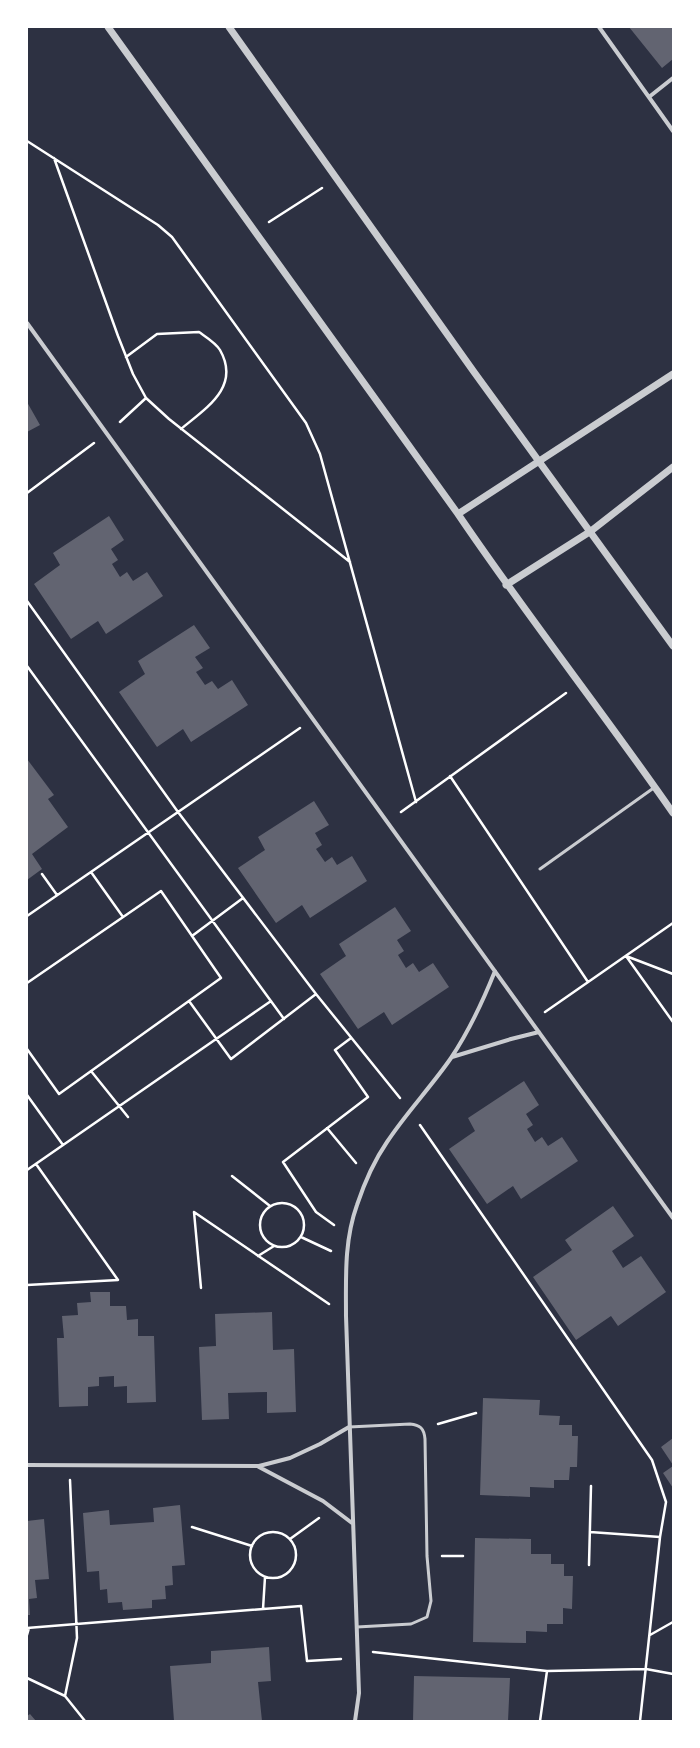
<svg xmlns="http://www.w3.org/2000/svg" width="700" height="1748" font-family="Helvetica,sans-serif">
<rect width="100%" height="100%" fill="#2d3142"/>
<path fill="#626471" d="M629 27H673V59L662 68Z
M27 402 40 425 27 432Z
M109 516 124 540 111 549 118 560 112 564 120 577 127 572 133 581 147 572 163 596 106 634 98 621 71 639 34 584 60 565 53 553Z
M194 625 210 648 195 657 203 668 196 672 205 685 212 681 218 689 232 680 248 705 191 742 183 729 157 747 119 692 145 674 138 661Z
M27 759 54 795 48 799 68 827 32 854 42 869 27 880Z
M314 801 329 825 315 833 322 845 316 849 325 862 332 857 337 865 352 856 367 881 310 918 302 905 276 923 238 868 265 850 258 837Z
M395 907 411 931 397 940 404 951 398 955 406 968 413 963 419 972 433 963 449 987 392 1025 384 1012 358 1029 320 974 346 956 339 944Z
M524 1081 539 1105 526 1114 533 1125 527 1129 535 1142 542 1137 548 1146 562 1137 578 1161 521 1199 513 1186 487 1204 449 1149 475 1131 468 1118Z
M613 1206 634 1236 612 1251 623 1268 641 1256 666 1292 618 1326 611 1316 576 1340 533 1277 572 1250 565 1240Z
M90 1292H110V1306H126L127 1320 138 1319V1336H154L156 1402 127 1403V1386L114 1387V1376L99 1377V1386L88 1387V1406L59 1407 57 1338H64L62 1316 78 1315 77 1303 91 1302Z
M272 1312 273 1350 294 1349 296 1412 267 1413V1392L228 1393 229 1419 202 1420 199 1347 216 1346 215 1314Z
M483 1398 540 1400 539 1415 560 1416 559 1425H572V1436H578L577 1467H570L569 1480H554V1488L530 1487V1497L480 1495Z
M673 1438V1465L661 1447Z
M673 1466V1488L663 1473Z
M180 1505 185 1565 172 1566 173 1585 165 1586 166 1599 152 1600V1608L123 1610 122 1602 108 1603 107 1589 100 1590 99 1571 87 1572 83 1513 109 1510 110 1525 154 1522 153 1508Z
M44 1519 49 1579 35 1580 37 1598 29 1599 30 1615H27V1521Z
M475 1538 531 1539V1554H551V1564H564V1576H573L572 1609 563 1608V1624H547V1632L526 1631V1643L473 1642Z
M269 1647 271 1681 258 1682 262 1721H174L170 1666 211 1663V1651Z
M414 1676 510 1678 508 1721H413Z
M30 1714 36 1721H27V1716Z"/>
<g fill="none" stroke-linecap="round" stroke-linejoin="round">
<path stroke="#fff" stroke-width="2.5" d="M27 141 158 225 172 237 306 423 320 454 416 802
M54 158 118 336 133 374 146 398 169 419 350 562
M269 222 322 188
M126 357 157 334 199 332C206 337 216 343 220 350 241 387 206 408 181 429
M120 422 146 398
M27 493 94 443
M27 601 178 812 316 994
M27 666 284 1019
M450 776 588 982
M401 812 566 693
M91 872 123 917
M42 874 57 895
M27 916 300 728
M192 936 243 898
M673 974 626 956 673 1022
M27 983 161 891 221 978 59 1094 27 1049
M189 1001 231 1059 316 994 400 1098
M545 1012 673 923
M91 1071 128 1117
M27 1095 63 1145
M420 1125 652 1460 666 1502 660 1537 640 1721
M327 1128 356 1163
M27 1170 271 1001
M232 1176 270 1206
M260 1225a22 22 0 1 1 44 0a22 22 0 1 1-44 0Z
M334 1225 316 1212 283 1162 368 1097 335 1050 351 1038
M301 1237 331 1251
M258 1256 274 1246
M27 1285 118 1280 36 1164
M201 1288 194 1212 329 1304
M438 1424 476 1413
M192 1527 252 1546
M590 1532 660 1537
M250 1555a23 23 0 1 1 46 0a23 23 0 1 1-46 0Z
M290 1539 319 1518
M442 1556H463
M589 1565 591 1486
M263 1609 265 1577
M27 1628 301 1606 307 1661 341 1659
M27 1635 29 1628
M650 1635 673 1622
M373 1652 547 1671 646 1669 673 1674
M27 1678 65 1696 85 1721
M65 1696 77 1638 70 1480
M540 1721 547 1671"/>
<path stroke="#caccd0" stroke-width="3" d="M540 869 655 787
M349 1427 410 1424C420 1425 424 1428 425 1439L427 1556 431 1601 427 1617 411 1624 357 1627"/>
<path stroke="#caccd0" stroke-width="4" d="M599 27 673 131
M649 97 673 78
M27 323 673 1218
M452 1057 511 1039 539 1032
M27 1465 259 1466 290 1458 320 1444 349 1427
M259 1467 323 1501 352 1523
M355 1721 359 1693 346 1316C346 1278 344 1241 357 1205 364 1184 374 1161 387 1142 406 1113 431 1087 451 1058 469 1031 483 1001 495 971"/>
<path stroke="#caccd0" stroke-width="7" d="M108 27 458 514C527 616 603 712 673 813
M229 27 474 372 673 646
M458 514 673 374
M506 585 591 531 673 467"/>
</g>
<rect width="700" height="1748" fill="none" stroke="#ffffff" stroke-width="56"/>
</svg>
